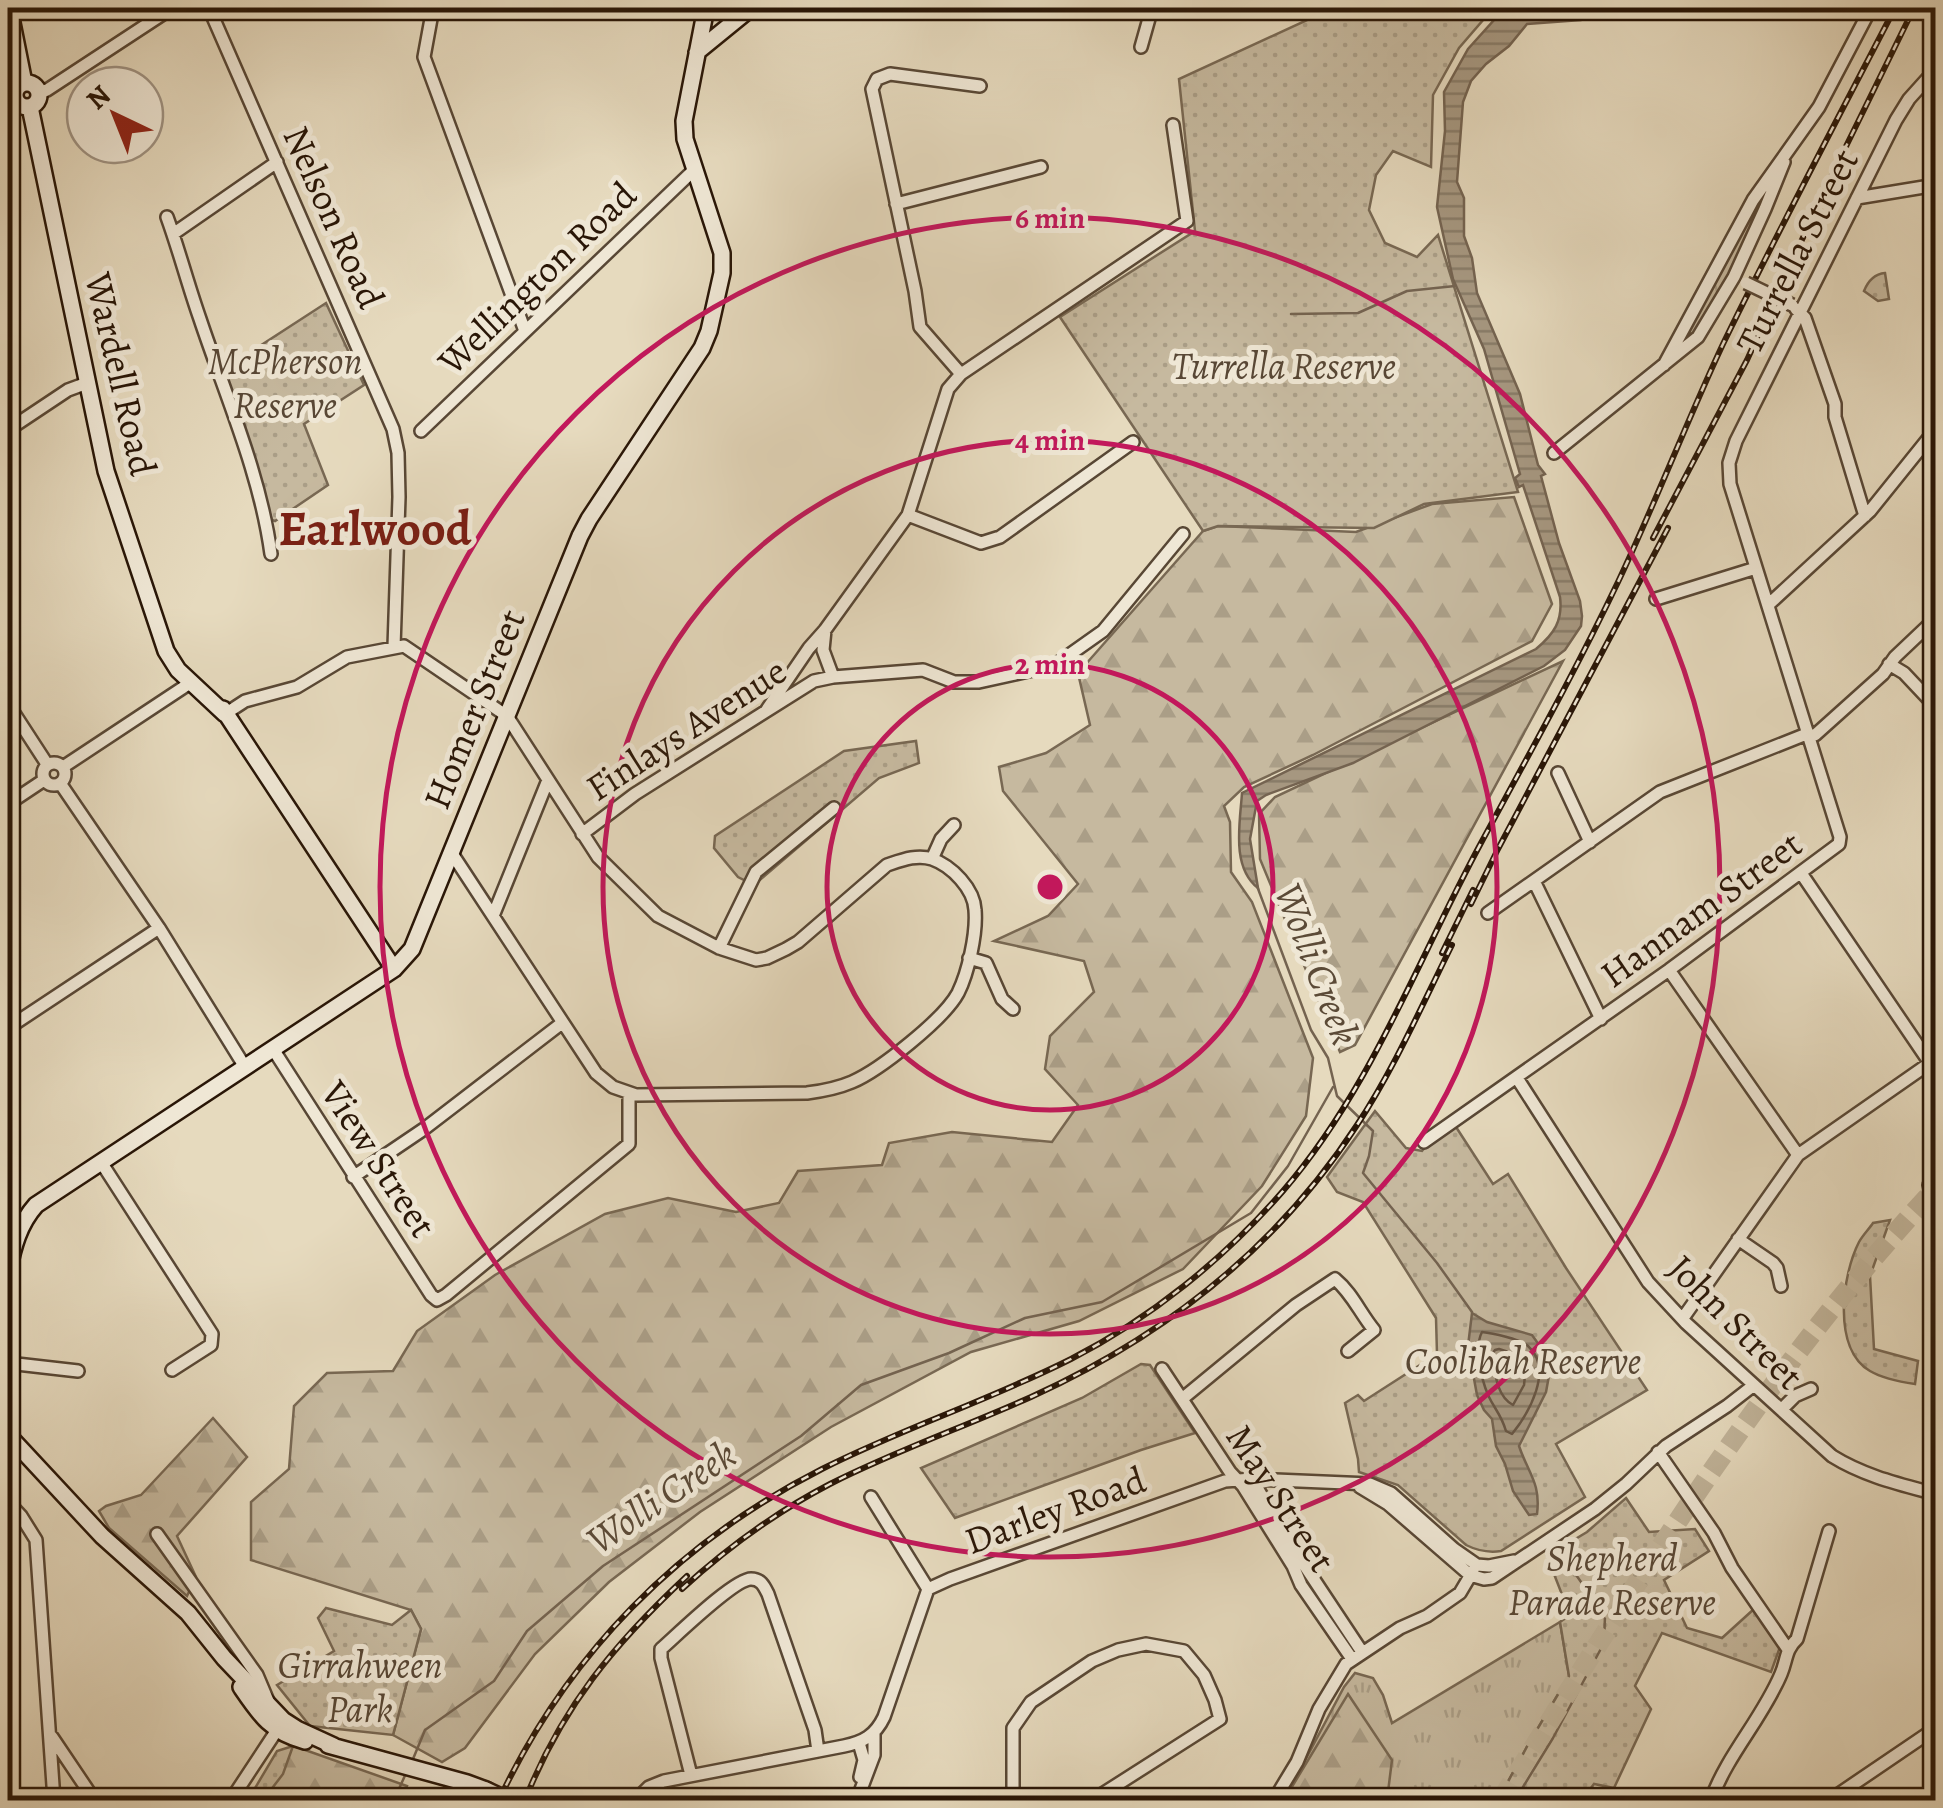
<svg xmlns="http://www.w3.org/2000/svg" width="1943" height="1808" font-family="Alegreya,serif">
<defs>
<pattern id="grass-tufts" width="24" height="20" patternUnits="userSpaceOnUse" patternTransform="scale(2.5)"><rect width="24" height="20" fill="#c6b99f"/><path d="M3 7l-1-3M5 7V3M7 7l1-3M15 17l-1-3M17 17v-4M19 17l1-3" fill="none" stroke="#aa9e87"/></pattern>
<pattern id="forest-firs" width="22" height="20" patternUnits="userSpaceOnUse" patternTransform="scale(2.5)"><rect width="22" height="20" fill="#c6b99f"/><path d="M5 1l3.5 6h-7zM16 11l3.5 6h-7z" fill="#aa9e87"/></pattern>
<pattern id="park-dots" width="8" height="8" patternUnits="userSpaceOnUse" patternTransform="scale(2.5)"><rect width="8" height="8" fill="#c6b99f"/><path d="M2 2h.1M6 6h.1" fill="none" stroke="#aa9e87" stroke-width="1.8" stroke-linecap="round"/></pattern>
<pattern id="water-rules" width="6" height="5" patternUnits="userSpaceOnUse" patternTransform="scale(2.5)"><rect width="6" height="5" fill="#a69780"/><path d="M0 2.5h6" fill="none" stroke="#877a67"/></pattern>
</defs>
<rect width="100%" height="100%" fill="#e6dabe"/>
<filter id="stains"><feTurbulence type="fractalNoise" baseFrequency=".002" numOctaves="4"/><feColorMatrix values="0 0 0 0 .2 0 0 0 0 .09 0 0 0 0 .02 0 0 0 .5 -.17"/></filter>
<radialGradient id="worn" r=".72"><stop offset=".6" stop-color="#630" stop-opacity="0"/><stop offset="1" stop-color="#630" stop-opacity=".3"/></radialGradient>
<path fill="url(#grass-tufts)" stroke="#786853" stroke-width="2.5" d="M1762 196 1765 198 1728 278 1694 334 1691 335 1688 332 1729 249Z
M1560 1622 1569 1676 1529 1743 1498 1800H1284L1344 1687 1355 1673 1373 1678 1383 1695 1392 1723Z"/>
<path fill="url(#forest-firs)" stroke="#786853" stroke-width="2.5" d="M1514 497 1552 604 1532 641 1313 755 1244 787 1224 806 1230 822 1231 872 1252 902 1313 1058 1306 1116 1262 1186 1183 1269 1079 1321 971 1352 831 1427 700 1512 609 1582 535 1654 465 1748 442 1762 393 1735 421 1629 411 1610 251 1560V1502L289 1469 294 1406 327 1373 393 1371 417 1331 495 1275 605 1214 668 1198 736 1212 779 1203 798 1171 882 1165 889 1143 952 1132 1052 1142 1078 1105 1045 1069 1050 1036 1094 992 1084 961 994 941 1048 916 1078 884 1003 791 999 767 1046 753 1090 725 1078 673 1203 531 1218 526 1356 532 1432 504Z
M1563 661 1355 1045 1340 1052 1260 859 1259 814 1275 797Z
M213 1418 247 1457 177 1536 196 1577 187 1596 109 1528 99 1511 106 1506 141 1495Z
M1348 1694 1392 1760 1387 1800H1284Z
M291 1745 407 1786 402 1800H263L281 1774Z"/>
<path fill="url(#park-dots)" stroke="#786853" stroke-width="2.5" d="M1333 8H1500L1484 19 1459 48 1433 95 1431 167 1393 151 1376 175 1369 210 1385 243 1417 257 1438 235 1518 492 1424 504 1374 528 1218 526 1203 531 1060 317 1195 231 1179 79Z
M1885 273 1889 299 1878 301 1864 291C1868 281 1875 274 1885 273Z
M326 303 364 385 304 424 328 485 275 521 272 520 223 370Z
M916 741 919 763 879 778 754 885 738 877 714 848 715 836 844 751Z
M1375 1111 1406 1148 1422 1151 1431 1140 1456 1127 1493 1184 1508 1174 1566 1268 1647 1390 1556 1444 1585 1497 1501 1551C1488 1553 1478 1551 1466 1545L1398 1485 1359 1472 1358 1459 1345 1403 1358 1395 1364 1401 1437 1354 1436 1318 1363 1202 1337 1192 1327 1177Z
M1890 1220 1870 1276 1874 1349 1918 1361 1915 1384C1901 1382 1882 1378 1870 1371 1832 1349 1842 1275 1859 1242 1863 1235 1869 1229 1873 1223Z
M1141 1364 1150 1365 1195 1433 1141 1450 955 1518 921 1468 1082 1398Z
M1626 1498 1649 1532 1695 1529 1709 1551 1664 1580 1687 1628 1722 1638 1754 1609 1780 1647 1771 1672 1662 1633 1635 1686 1651 1709 1614 1788 1594 1784 1582 1800H1498L1529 1743 1569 1676 1560 1622 1570 1615 1547 1556 1587 1532Z
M326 1608 392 1625 411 1610 421 1629 393 1735 310 1726 277 1685 334 1651 318 1618Z
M293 1746 283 1774 263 1800H248L277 1751Z"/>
<path fill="url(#water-rules)" stroke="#746350" stroke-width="2.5" d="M1514 8H1606L1581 20 1527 24 1509 46 1486 64 1471 81 1463 102 1457 182 1464 198V236L1472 258 1477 293 1520 394 1538 465 1545 474 1541 476 1559 543 1580 601 1582 616 1581 626 1565 650 1544 666 1353 763 1266 795 1257 801 1250 839 1258 888C1231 867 1240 823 1242 793L1536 649C1554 634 1563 621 1560 597L1523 485 1519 487 1515 478 1520 474 1484 349 1453 279 1437 207 1445 131 1444 92 1468 49 1495 19Z
M1472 1313 1487 1322 1532 1335 1547 1356 1550 1370 1546 1392 1519 1446C1528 1473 1541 1483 1537 1514L1529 1515 1513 1491 1505 1464 1496 1446 1492 1419 1484 1410 1477 1395 1468 1346Z"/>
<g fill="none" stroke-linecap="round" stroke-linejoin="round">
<path stroke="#685644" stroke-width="2.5" d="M1482 1332C1492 1333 1520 1339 1528 1346 1554 1369 1529 1413 1512 1434L1506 1431C1501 1414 1495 1410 1488 1395 1481 1378 1474 1347 1482 1332Z
M1499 1349 1518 1355 1526 1366 1524 1385 1513 1405C1496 1396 1495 1372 1492 1354L1495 1350Z"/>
<path stroke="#746350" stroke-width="2.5" d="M1291 314 1358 313 1407 291 1455 286
M1257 886 1311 1030 1328 1058 1337 1096 1373 1131 1369 1156 1363 1173 1437 1263 1472 1312
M413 1759 425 1730 494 1681 527 1631 603 1566 801 1436 861 1385 949 1353 1025 1318 1102 1302 1251 1213 1288 1166 1333 1087
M394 1800 407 1771
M1515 1800 1553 1738 1604 1643 1605 1616 1562 1555"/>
<path stroke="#c0b399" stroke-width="20" stroke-dasharray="20 10" stroke-linecap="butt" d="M1501 1800C1633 1587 1764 1372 1936 1188"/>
<g stroke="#584735" stroke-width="16">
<path id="street" d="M209 8 393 429 398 453 399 497 394 647
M433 8 424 57 525 331
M1141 47 1152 8
M39 93 47 90 172 8
M1857 198 1936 185
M896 204 1041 167
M167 217C179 250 188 285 200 319 226 397 260 473 271 554
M173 234 277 162
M1796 309 1805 318 1835 404V417L1865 516
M1664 365 1753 200 1819 107 1871 8
M961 374 920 327 915 291 872 89 877 79 890 74 980 86
M8 430 68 390 87 383
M421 431 695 169
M1554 453 1698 337 1734 277 1765 209 1784 162
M908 515 981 543 1000 537 1133 442
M1656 599 1756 568
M1768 605 1870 511 1936 429
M825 630 823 650 833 677
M1889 664 1904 673 1936 707
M8 704 47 764
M766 711 809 648 825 630 908 515 948 389 961 374 1187 221 1173 125
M225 714 245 701 297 687 347 657 404 646 507 716 598 857 658 916 719 948 756 960 767 958 786 949 798 942 887 865C902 860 917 854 932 859 952 866 974 889 975 910 977 934 968 973 958 993 944 1019 880 1070 852 1082 838 1088 823 1091 807 1093L636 1095 613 1087 596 1073 451 852
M43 774a11 11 0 1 1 22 0a11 11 0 1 1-22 0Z
M63 767 190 683
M1558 773 1590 842
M60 783 159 928 245 1067
M8 804 44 780
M582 834 635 794 814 681 833 677 923 670 954 682H979L1055 665 1103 631 1183 534
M932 859 941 839 954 825
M1801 873 1936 1072
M1534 881 1601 1019
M1488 913 1660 792 1804 735H1815L1883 674 1895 657 1933 621
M493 916 548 780
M719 948 756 872 834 808
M969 958 986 963 1002 999 1013 1009
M1669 970 1798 1155
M8 1028 159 928
M273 1049 431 1295 437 1300 446 1295 629 1144V1094
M1517 1078 1648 1282 1686 1323 1832 1456C1864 1476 1899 1484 1936 1494
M1424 1142 1669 970 1839 844 1840 837 1730 484 1729 463 1736 441 1896 120 1909 99 1936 69
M101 1162 212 1334 211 1345 172 1370
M353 1177 424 1129 562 1023
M1929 1185 1936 1177
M1738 1239 1773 1263 1777 1268 1781 1286
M1683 1318 1798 1155 1930 1063
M8 1363 78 1371
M1162 1369 1230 1472 1243 1486 1293 1566 1301 1585 1352 1659
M1182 1399 1296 1305 1335 1279C1352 1293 1360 1313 1374 1330L1348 1351
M1782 1409 1795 1396 1811 1389
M1658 1452 1714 1533 1732 1568 1787 1648
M1252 1479 1285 1536 1362 1652
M1360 1487 1388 1504 1470 1575 1484 1579 1492 1578 1595 1509 1626 1484 1666 1446 1727 1406 1754 1385
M871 1497 928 1589
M8 1502 21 1516 36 1540 54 1800
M157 1534 257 1675 268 1701
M52 1737 89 1792
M859 1743 864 1760 860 1777
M691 1775 661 1658V1649C676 1636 734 1579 751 1579 761 1579 764 1586 768 1594L815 1730 818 1751
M231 1800 281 1724
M636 1800 649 1787 664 1781 844 1746C863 1742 875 1736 884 1717L928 1589 950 1579 1225 1481 1252 1479 1370 1484 1391 1493 1454 1549 1477 1565 1489 1566 1514 1561
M857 1800 874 1755V1734
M1013 1800V1728L1031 1702 1092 1661 1118 1650 1146 1644 1184 1651 1204 1675 1215 1700 1220 1719 1093 1800
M1274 1800 1297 1762 1319 1709 1346 1664 1400 1628 1427 1616 1460 1593 1473 1571
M1711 1800C1727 1755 1762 1719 1781 1674 1787 1660 1785 1650 1797 1639L1829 1531
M1830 1800 1936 1728"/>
</g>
<g stroke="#291607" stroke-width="20">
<path id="secondary" d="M9 8 24 83
M697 52 751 8
M15 95a12 12 0 1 1 24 0a12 12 0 1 1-24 0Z
M30 107 106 471 166 651 178 670 225 714
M223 709 394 969
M8 1272C13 1247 19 1224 36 1205L394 969 412 949 580 536 589 519 702 348 709 331 722 273V253L685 139 684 121 706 8
M8 1435 102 1536 188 1613 224 1658 283 1720 297 1729 334 1746
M8 1448V1476
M241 1687C260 1715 271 1732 305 1741
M328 1745 467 1783 486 1790"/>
</g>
<use href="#street" stroke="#efe7d5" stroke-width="11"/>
<use href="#secondary" stroke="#efe7d5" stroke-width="15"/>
<g stroke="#291607" stroke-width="6">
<path id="rail" d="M1653 538 1747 360 1827 185 1914 8
M1471 904 1498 849 1668 528
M1442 953 1473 890
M682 1589C727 1548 776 1512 830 1484 895 1451 964 1427 1031 1397 1163 1337 1277 1248 1357 1125 1394 1069 1422 1005 1452 945
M499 1800C567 1655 678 1542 822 1469 903 1428 990 1400 1071 1359 1151 1318 1224 1259 1283 1191 1371 1089 1417 961 1481 843 1528 756 1575 672 1618 582 1655 504 1686 423 1723 344 1778 231 1837 120 1895 8
M525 1800C562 1707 614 1644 687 1576"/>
</g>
<use href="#rail" stroke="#efe7d5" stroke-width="2.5" stroke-dasharray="8" stroke-linecap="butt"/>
<g stroke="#584735" stroke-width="16" stroke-linecap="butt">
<path id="street-bridge" d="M1746 283 1792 305"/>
</g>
<g stroke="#291607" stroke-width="20" stroke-linecap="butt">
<path id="secondary-bridge" d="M486 1790 507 1800"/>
</g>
<use href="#street-bridge" stroke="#efe7d5" stroke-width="11"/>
<use href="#secondary-bridge" stroke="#efe7d5" stroke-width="15"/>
</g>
<g fill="none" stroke="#c2185b" stroke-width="5">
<circle cx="1050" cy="887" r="223"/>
<circle cx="1050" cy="887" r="447"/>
<circle cx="1050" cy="887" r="670"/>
</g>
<g text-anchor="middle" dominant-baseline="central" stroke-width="10" stroke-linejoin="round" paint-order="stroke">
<g font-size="38" fill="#291607" stroke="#efe7d5">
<text transform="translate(334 217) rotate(66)">Nelson Road</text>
<text transform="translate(1797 251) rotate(-63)">Turrella Street</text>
<text transform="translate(537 278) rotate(-44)">Wellington Road</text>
<text transform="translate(121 374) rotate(77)">Wardell Road</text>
<text transform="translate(474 709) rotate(-68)">Homer Street</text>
<text transform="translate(686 729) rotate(-33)">Finlays Avenue</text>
<text transform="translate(1701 909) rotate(-36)">Hannam Street</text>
<text transform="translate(379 1159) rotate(57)">View Street</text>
<text transform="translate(1736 1322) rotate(45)">John Street</text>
<text transform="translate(1281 1498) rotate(57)">May Street</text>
<text transform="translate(1055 1510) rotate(-20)">Darley Road</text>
</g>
<g font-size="38" font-style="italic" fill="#584735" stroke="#efe7d5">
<text x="285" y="361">McPherson<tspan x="285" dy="44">Reserve</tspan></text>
<text x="1284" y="366">Turrella Reserve</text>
<text x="1523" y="1361">Coolibah Reserve</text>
<text x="1612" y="1558">Shepherd<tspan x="1612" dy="44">Parade Reserve</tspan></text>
<text x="360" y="1665">Girrahween<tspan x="360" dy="44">Park</tspan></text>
</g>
<g font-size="40" font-style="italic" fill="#5b4a37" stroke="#efe7d5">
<text transform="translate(1317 964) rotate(69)">Wolli Creek</text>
<text transform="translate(661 1497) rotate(-34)">Wolli Creek</text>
</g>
<g font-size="48" font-weight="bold" fill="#7a1f14" stroke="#efe7d5">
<text x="375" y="529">Earlwood</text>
</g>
</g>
<circle cx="1050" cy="887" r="15" fill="#c2185b" stroke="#efe7d5" stroke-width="5"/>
<g font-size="30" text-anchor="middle" font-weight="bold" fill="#c2185b" stroke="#efe7d5" stroke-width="10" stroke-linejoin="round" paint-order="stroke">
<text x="1050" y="228">6 min</text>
<text x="1050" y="450">4 min</text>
<text x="1050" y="674">2 min</text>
</g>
<rect width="1943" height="1808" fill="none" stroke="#e6dabe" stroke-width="40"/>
<rect x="10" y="10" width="1923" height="1788" fill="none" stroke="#291607" stroke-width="5"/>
<rect x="20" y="20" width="1903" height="1768" fill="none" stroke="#291607" stroke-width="2.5"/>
<g transform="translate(115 115) rotate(317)"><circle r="48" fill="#efe7d5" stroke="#a09383" stroke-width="2.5"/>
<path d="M0-8L18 38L0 25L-18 38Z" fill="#8f2418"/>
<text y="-15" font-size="28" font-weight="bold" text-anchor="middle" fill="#291607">N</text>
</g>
<rect width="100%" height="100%" filter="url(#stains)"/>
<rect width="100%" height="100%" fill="url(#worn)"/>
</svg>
